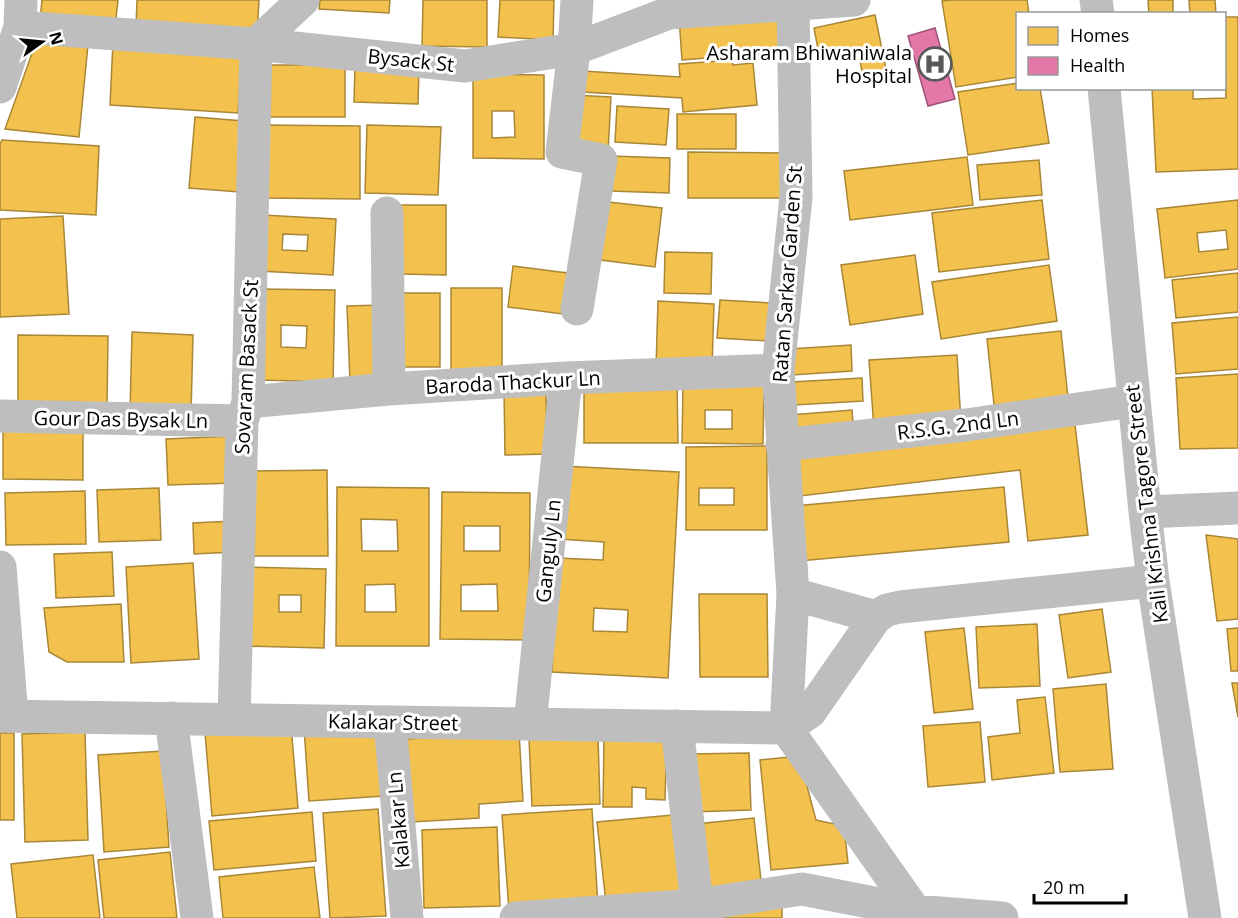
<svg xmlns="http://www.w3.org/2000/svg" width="1238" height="918" font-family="'Open Sans',sans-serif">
<rect width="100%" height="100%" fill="#fff"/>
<path fill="#f2c14e" stroke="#a98737" stroke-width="1.5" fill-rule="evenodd" d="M42 0H118L115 27 40 21Z
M137 0H259L257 34 136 27Z
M320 0H390L389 13 319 9Z
M423 0H487V47L422 46Z
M500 0H554L553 40 498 37Z
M951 0H1027L1029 14H1018V77L956 87 942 1Z
M1148 0H1173V14H1149Z
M1189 0H1215L1216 14H1190Z
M780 10 783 52 682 60 679 18Z
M875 15 887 74 864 80 858 52 820 60 814 28Z
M1224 17H1238V169L1156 172 1152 88H1193V99L1226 98Z
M36 42 88 45 79 137 5 129Z
M113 42 242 50 238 113 110 105Z
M732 60 733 65 753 63 757 105 683 112 682 98 582 92 583 71 680 77 679 64Z
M263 65H345V117H263Z
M355 65 419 68 418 104 354 102Z
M473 74 544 75V159L473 158ZM492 111H514L515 137 492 138Z
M1018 83V88H1040L1049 143 968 155 958 92Z
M572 95 611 97 608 152 568 150Z
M617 106 669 109 666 145 615 142Z
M677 114H736V149H677Z
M195 117 244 121 239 192 189 188Z
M263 125 360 126V199L262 198Z
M367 125 441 127 438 195 365 193Z
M2 140 99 146 96 215 0 210V144Z
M688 152 782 153V198H688Z
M610 156 670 158 669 193 609 191Z
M967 157 973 205 850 220 844 171Z
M1039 160 1042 195 980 200 977 165Z
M1042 200 1049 259 939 272 932 213Z
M1238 200V269L1165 278 1157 209ZM1226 230 1228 249 1199 252 1197 233Z
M599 201 662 208 655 267 593 259Z
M399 205H446V275L400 274Z
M262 215 336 219 333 275 259 271ZM283 234 308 235 307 251 282 250Z
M63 216 69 314 0 317V219Z
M665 252 712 253 711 294 664 293Z
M915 255 923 314 850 325 841 265Z
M1049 265 1057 321 941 339 932 282Z
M513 266 575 274 571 315 508 307Z
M1238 273V312L1176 318 1172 280Z
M451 288H502V371H451Z
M261 289 335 290 333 382 259 380ZM281 325 307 326 306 348 281 347Z
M393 293H440V367H393Z
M720 300 771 303 769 341 717 338Z
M658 301 714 304 712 370 656 368Z
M382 305 384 379 350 381 347 306Z
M1238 317V369L1176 374 1172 323Z
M1061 331 1069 407 995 414 987 339Z
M132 332 193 335 191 415 130 413Z
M18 335 108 336 107 407 18 406Z
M851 345 852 371 792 375 790 349Z
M957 355 961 423 874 429 869 360Z
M1238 374V448L1180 449 1176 378Z
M862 378 863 401 794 405 792 382Z
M584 382 677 383 678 443H584Z
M683 385 764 386 763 444 682 443ZM705 410H732V429H705Z
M546 390 547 454 505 455 504 391Z
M852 410 854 435 793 440 790 415Z
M1074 416 1088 535 1028 541 1020 470 800 496 794 449Z
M3 430 83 431V480L3 479Z
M234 436 236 483 168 485 166 439Z
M767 446V530H686V447ZM699 488H734V505H699Z
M562 466 679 472 668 678 552 672 558 558 603 560 604 542 559 539ZM594 608 628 610 627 632 593 631Z
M327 470 328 556H247V471Z
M337 487 429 488V646H336ZM361 519 397 520 398 551H362ZM395 584 396 612H365V585Z
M1004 487 1009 542 799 561 794 506Z
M159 488 161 540 99 542 97 490Z
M85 491 86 544 6 545 5 493Z
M442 492 530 493 529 640 440 639ZM464 526H500V551H464ZM497 584 498 611H461V585Z
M233 521 235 552 194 554 193 523Z
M1206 535 1238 539V619L1217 621Z
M112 552 114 596 56 598 54 554Z
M193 563 199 659 131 663 126 567Z
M242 567 326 569 324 648 240 646ZM279 595H301V612H279Z
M699 594H767L768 677H700Z
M121 604 124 662H67L49 652 44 608Z
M1102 609 1111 672 1068 678 1059 615Z
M1037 624 1040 686 979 688 976 627Z
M964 628 973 709 934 713 925 632Z
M1238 628V671H1231L1227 629Z
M1232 683H1238V717Z
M1106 684 1113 769 1060 772 1053 689Z
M1045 697 1054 773 992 780 988 737 1020 733 1017 700Z
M379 722 384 796 309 801 304 727Z
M980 722 985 782 928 787 923 726Z
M291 725 298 808 212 816 205 733Z
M85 732 88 840 25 842 22 734Z
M519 732 523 801 479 804V818L412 822 407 739Z
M0 733H14V820H0Z
M598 736 600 804 532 806 529 739Z
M604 738 675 739 666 766 665 800 646 799V788L632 787V807H603Z
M163 751 169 847 104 852 98 755Z
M749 753 751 810 690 812 688 754Z
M799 756 816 820 844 826 848 863 771 870 760 760Z
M378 809 386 916 330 918 323 813Z
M592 809 598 906 509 911 502 815Z
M312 812 316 861 214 870 209 821Z
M683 814 691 894 606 903 597 822Z
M754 818 762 889 704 895 696 824Z
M497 827 500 906 424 908 422 830Z
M170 852 177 918H104L98 860Z
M93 855 100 918H17L11 864Z
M314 867 320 918H223L219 877Z
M782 906V918H709Z"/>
<path fill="#e377a8" stroke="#9f5376" stroke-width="1.5" d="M935 28 955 99 928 106 908 36Z"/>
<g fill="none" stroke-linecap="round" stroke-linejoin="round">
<path stroke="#bebebe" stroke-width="33" d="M793 0 796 197 778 370 793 594 786 728 915 911 917 918
M20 27 256 44 465 66 574 49 669 13 854 0
M0 87 20 27 21 0
M387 213 389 389
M577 309 601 160 562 152 574 49 577 0
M248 402 389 389 566 378 778 370
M0 416 242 421
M782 445 966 425 1133 401
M0 567 12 716
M793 594 876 617
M171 718 197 918
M234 719 242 421 248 402 256 44 303 0
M390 722 407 918
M530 724 566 378
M677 726 697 905 696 918
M516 918 697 905 802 889 915 911 1002 918"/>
<path stroke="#bebebe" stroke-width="33" d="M1096 0 1098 14
M1104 88 1145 512 1153 581 1205 918
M1145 512 1238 508
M0 716 786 728 810 712 876 617 887 610 900 607 1153 581"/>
</g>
<defs>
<g id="hospital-ring" transform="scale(1.725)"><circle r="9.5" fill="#fff" stroke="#595959" stroke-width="1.5"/><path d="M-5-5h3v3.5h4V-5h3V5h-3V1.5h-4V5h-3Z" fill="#595959"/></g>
</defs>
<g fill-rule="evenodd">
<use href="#hospital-ring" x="935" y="64"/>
</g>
<g text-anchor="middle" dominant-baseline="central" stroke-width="6" stroke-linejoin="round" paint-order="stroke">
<g font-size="20" fill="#000" stroke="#fff" text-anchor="end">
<text x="912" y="52">Asharam Bhiwaniwala<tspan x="912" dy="23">Hospital</tspan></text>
</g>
<g font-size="20" fill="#000" stroke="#fff">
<text transform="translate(411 60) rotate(6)">Bysack St</text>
<text transform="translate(787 274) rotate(-86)">Ratan Sarkar Garden St</text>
<text transform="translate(246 367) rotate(-87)">Sovaram Basack St</text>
<text transform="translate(513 382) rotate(-3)">Baroda Thackur Ln</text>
<text transform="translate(121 419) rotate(1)">Gour Das Bysak Ln</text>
<text transform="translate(958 425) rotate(-7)">R.S.G. 2nd Ln</text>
<text transform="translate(1146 504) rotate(-97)">Kali Krishna Tagore Street</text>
<text transform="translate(548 551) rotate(-84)">Ganguly Ln</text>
<text transform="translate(393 722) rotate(1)">Kalakar Street</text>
<text transform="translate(398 820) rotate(-95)">Kalakar Ln</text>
</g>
</g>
<rect x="1016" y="12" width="210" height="78" fill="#ffffff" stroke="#999999" stroke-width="1.5"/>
<rect x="1028" y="27" width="30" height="18" fill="#f2c14e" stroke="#999999" stroke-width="1.5"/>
<text x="1070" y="42" font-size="18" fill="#000000">Homes</text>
<rect x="1028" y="57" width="30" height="18" fill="#e377a8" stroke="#999999" stroke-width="1.5"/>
<text x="1070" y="72" font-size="18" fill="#000000">Health</text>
<g transform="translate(42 42) rotate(75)" stroke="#ffffff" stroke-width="4.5" paint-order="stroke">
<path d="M0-4.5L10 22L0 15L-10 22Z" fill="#000000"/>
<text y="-9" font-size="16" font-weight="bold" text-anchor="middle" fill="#000000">N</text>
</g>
<path d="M1034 894v9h92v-9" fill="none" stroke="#000000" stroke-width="3"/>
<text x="1043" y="894" font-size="18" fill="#000000" stroke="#ffffff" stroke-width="4.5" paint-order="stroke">20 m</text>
</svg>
